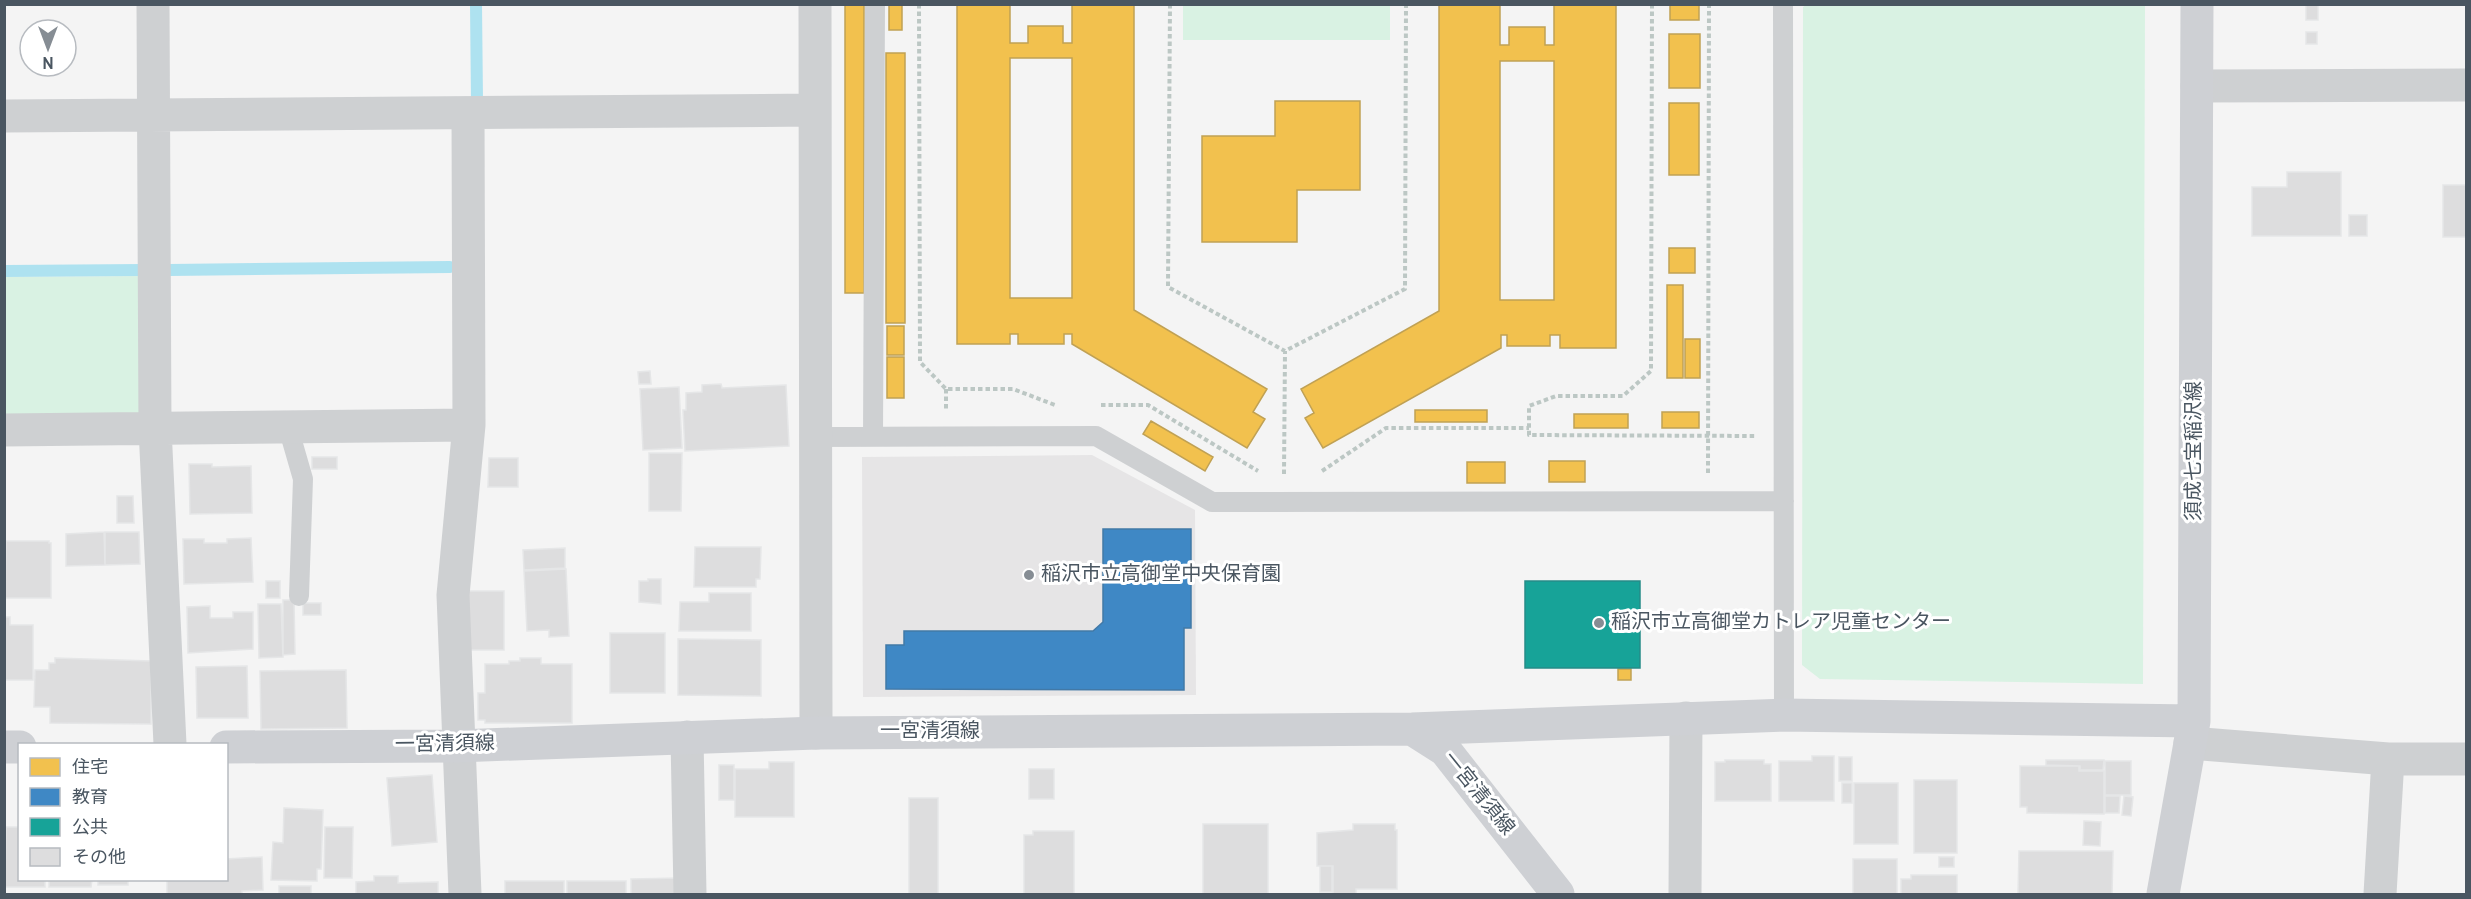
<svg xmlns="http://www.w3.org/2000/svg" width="2471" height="899" font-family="Overpass,'Noto Sans JP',sans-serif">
<rect width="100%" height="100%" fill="#f4f4f4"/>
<path fill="#e6e5e6" d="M1092 455 1195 510 1196 695 863 697 862 457Z"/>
<path fill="#d9f2e3" d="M1183 5H1390V40H1183Z
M1806 5H2145L2143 684 1820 679 1802 665 1803 7Z
M146 276 147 409 136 417 5 418 4 277Z"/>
<path fill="#f2c14e" stroke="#c0a154" stroke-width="1.5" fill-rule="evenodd" d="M845 4H864V293H845Z
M889 4H902V30H889Z
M957 4H1010V43H1028V26H1063V43H1072V4H1134V310L1267 389 1253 412 1265 419 1247 448 1072 344V334H1064V344H1018V334H1010V344H957ZM1010 58H1072V298H1010Z
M1439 4H1500V45H1509V27H1545V45H1554V4H1616V348H1560V335H1550V346H1507V335H1501V348L1323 448 1305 418 1314 413 1301 389 1439 311ZM1500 61H1554V300H1500Z
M1670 4H1699V20H1670Z
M1669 34H1700V88H1669Z
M886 53H905V323H886Z
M1275 101H1360V190H1297V242H1202V136H1275Z
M1669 103H1699V175H1669Z
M1669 248H1695V273H1669Z
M1667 285H1683V378H1667Z
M887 326H904V355H887Z
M1685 339H1700V378H1685Z
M887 357H904V398H887Z
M1415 410H1487V422H1415Z
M1662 412H1699V428H1662Z
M1574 414H1628V428H1574Z
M1151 421 1213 457 1205 471 1143 434Z
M1549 461H1585V482H1549Z
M1467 462H1505V483H1467Z
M1618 669H1631V680H1618Z"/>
<path fill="#3f88c5" stroke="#4279a7" stroke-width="1.5" d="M1103 529H1191V628H1184V690L886 689V645H904V631H1093L1103 622Z"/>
<path fill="#17a398" stroke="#268c88" stroke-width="1.5" d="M1525 581H1640V668H1525Z"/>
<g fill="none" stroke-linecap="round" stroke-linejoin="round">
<path stroke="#aee2f0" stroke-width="12" d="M476 4 477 101
M169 270 450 267
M4 271 144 270"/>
</g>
<path fill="#ddddde" stroke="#e5e6e7" stroke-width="1.5" d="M2306 4H2318V20H2306Z
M2306 32H2317V44H2306Z
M2287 172H2341V236H2252V187H2287Z
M2443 185H2466V237H2443Z
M2349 215H2367V236H2349Z
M650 371 651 384H639L638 372Z
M721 384 722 388 786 385 789 446 685 451 683 410H686V393L702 392V385Z
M679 387 682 448 643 450 640 389Z
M649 453H682L681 511H649Z
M312 457H337V469H312Z
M489 458H518V487H488Z
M189 464H212V467L251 466 252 513 190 514Z
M117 496H133L134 523H117Z
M104 532 105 565 66 566V534Z
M105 532H139L140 564 105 565Z
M251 538 253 582 184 584 183 539H204V543H227V539Z
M6 541H49V543H51V598H5Z
M695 547H761L760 579H756V587H694Z
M565 548V568L524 570 523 550Z
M566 569 569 636 549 637V630L527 631 524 571Z
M648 579H661V604L639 602V581H648Z
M266 581H280V598H266Z
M465 591H504V650H465Z
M709 593H751V631H679L680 602H709Z
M283 600H294L295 654 283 655Z
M303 603H321V615H303Z
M258 604H281L283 657 259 658Z
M210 606V618H233V612H253V649L188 653 187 607Z
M4 617H10V625H33V680H4Z
M610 633H665V693H610Z
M678 639 761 640V696L678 695Z
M55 658 151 661V724L50 723V707H34L35 670H49V663H55Z
M520 658H541V664H572V723H485V720H478V693H485V664H509V661H520Z
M247 666 248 718H197L196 667Z
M346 670 347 728 261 729 260 671Z
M1812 756H1834V801H1779V761H1812Z
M1839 757H1852V781H1839Z
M1725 760H1764V764H1771V801H1715V762H1725Z
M2046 760H2104L2103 770H2080V766L2046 765Z
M2105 761H2131V795H2105Z
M769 762H794V817H735V769H769Z
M719 765H734V800H719Z
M2020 766H2079V771H2104V814L2027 813V807H2020Z
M1029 769H1054V799H1029Z
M432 775 437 842 392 846 387 778Z
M1914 780H1957V853H1914Z
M1842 783H1852V803H1842Z
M1854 783H1898V844H1854Z
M2105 796H2120L2119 813H2105Z
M2124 796 2133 797 2131 816 2122 815Z
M909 798H938V894H909Z
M284 808 323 810 321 869H317V881L271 880 273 842 283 843Z
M2084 821 2101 822 2100 846 2083 845Z
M1203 824H1268V894H1203Z
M1353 824H1395V830H1397V889H1356V894H1333V866H1317V833L1353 830Z
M6 827H20V880H45V887H5Z
M325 827H353L352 878H324Z
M1033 831H1074V894H1024V835H1033Z
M2019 851H2113L2112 894H2018Z
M262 857 263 890 242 891V894H167V880H226V859Z
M1939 857H1954V867H1939Z
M1853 859H1897V894H1853Z
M1320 866H1332V892H1320Z
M1911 875H1957V894H1901V879H1911Z
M374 876H398V883L438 882V894H356V882L374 881Z
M680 878V894H631V879Z
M49 880H92L91 887H49Z
M98 880H128V885H98Z
M505 881H564V894H505Z
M567 881H626V894H567Z
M279 886H311V894H279Z"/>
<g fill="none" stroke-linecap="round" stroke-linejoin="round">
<path stroke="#bcc7c4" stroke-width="4" stroke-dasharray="4.5 3" stroke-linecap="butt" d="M919 4 920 362 946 389H1013L1055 405
M1170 4 1168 287 1285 351 1405 289 1406 4
M1652 4 1651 371 1623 396H1556L1529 406V435L1756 436
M946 389V409
M1101 405H1148L1258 471
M1322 471 1386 428H1529
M1708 473 1709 4
M1284 474 1285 351"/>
<path stroke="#ced0d2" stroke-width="20" d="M1783 4 1784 715
M288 427 303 479 299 596
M815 437 1096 436 1212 502 1784 501
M873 437 875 4"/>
<path stroke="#ced0d2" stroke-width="33" d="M153 4 155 428 170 744
M815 4 816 733
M2197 86 2466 85
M4 116 815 110
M4 430 469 425
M687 737 690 894
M2190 743 2388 759H2466
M465 894 453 595 469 425 468 113
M1685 894 1686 718
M2380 894 2388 759"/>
<path stroke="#ced0d4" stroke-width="33" d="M1412 729 1445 750 1558 894
M4 747H20
M226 747 457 746 816 733 1412 729 1784 715 2194 721
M2163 894 2194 721 2197 4"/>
</g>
<g fill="#868d94" stroke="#fff" stroke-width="2">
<circle cx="1029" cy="575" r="6"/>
<circle cx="1599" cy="623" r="6"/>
</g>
<g text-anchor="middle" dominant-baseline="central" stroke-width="6" stroke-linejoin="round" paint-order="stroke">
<g font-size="20" fill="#4a5661" stroke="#fff">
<text transform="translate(2195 451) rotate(-90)">須成七宝稲沢線</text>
<text x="930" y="732">一宮清須線</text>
<text transform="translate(445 745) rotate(-1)">一宮清須線</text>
<text transform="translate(1478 794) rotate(51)">一宮清須線</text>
</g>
<g font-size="20" fill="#4a5661" stroke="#fff" text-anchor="start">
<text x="1041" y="575">稲沢市立高御堂中央保育園</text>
<text x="1611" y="623">稲沢市立高御堂カトレア児童センター</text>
</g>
</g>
<rect width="2471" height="899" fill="none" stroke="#4a5661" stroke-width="12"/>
<rect x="18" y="743" width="210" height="138" fill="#ffffff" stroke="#b7bbc0" stroke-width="1.5"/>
<rect x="30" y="758" width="30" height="18" fill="#f2c14e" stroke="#b7bbc0" stroke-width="1.5"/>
<text x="72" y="773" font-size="18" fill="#4a5661">住宅</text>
<rect x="30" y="788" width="30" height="18" fill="#3f88c5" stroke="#b7bbc0" stroke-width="1.5"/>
<text x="72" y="803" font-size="18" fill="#4a5661">教育</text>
<rect x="30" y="818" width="30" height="18" fill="#17a398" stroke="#b7bbc0" stroke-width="1.5"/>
<text x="72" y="833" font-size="18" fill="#4a5661">公共</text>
<rect x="30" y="848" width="30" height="18" fill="#ddddde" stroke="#b7bbc0" stroke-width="1.5"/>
<text x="72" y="863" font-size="18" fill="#4a5661">その他</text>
<g transform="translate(48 48) rotate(180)"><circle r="28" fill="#ffffff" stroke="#b7bbc0" stroke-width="1.5"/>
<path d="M0-4.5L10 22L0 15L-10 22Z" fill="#868d94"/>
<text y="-9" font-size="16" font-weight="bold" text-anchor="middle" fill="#4a5661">N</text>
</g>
</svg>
